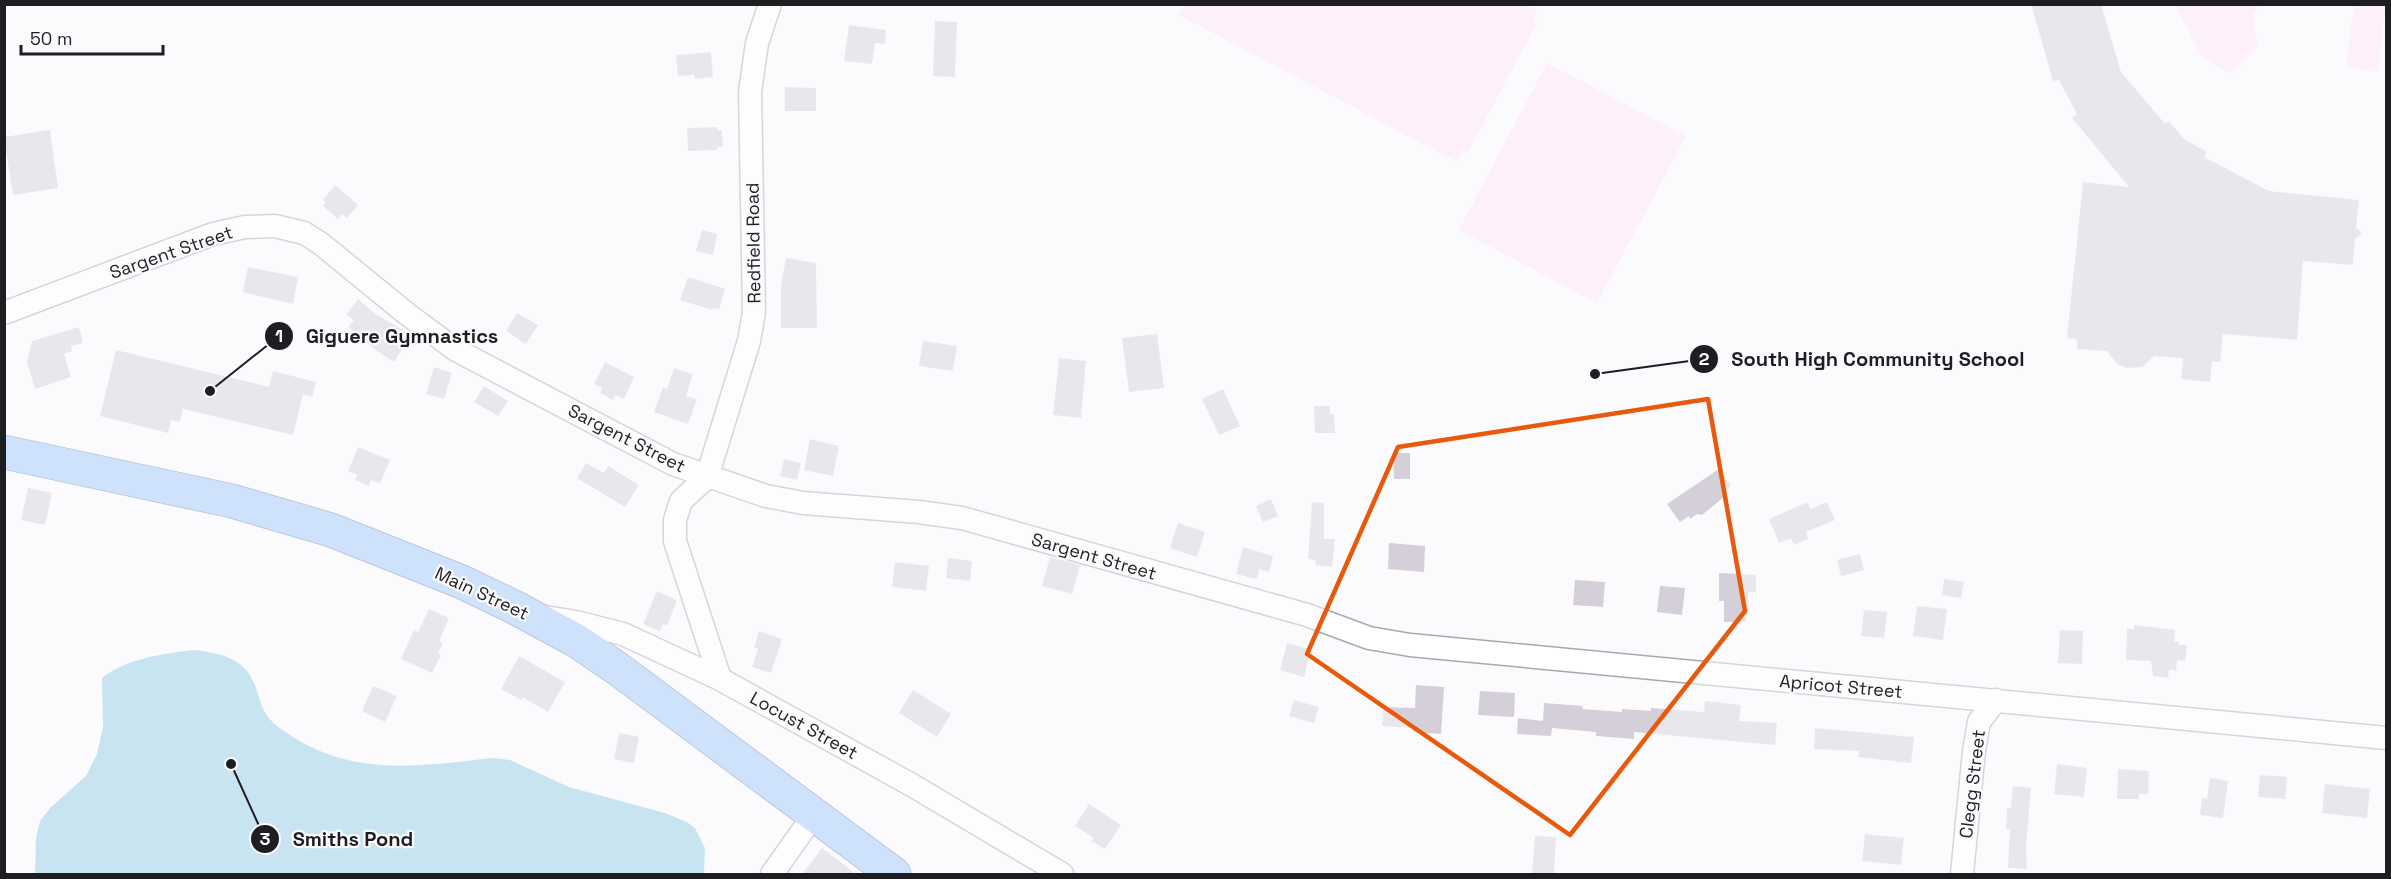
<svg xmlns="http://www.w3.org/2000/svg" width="2391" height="879" font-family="'Space Grotesk',sans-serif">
<rect width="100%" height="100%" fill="#fbfbfd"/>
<path fill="#fee2f6" d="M1185 4H1525L1538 11 1533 20 1537 23 1467 154 1462 152 1457 162 1179 15Z
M2175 5H2260L2253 15 2258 46 2231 74 2202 57Z
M2354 5H2386L2378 72 2346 67Z
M1547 63 1686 136 1597 303 1459 230Z"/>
<path fill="#8dc7e3" d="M195 650C223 654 246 658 256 688 259 697 262 709 268 717 277 728 293 737 305 744 366 776 427 765 493 758L510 760 569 787 665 813 687 822 695 828 705 848 704 874H35L36 838 40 821 51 807 86 776 97 754 103 728 102 678C125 659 165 653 195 650Z"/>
<path fill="#d4cfd8" d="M2031 4H2101L2121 72 2165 124 2169 121 2184 139 2207 152 2204 157 2269 191 2359 200 2356 227 2362 234 2355 239 2353 265 2303 261 2297 340 2223 334 2220 362 2212 361 2210 382 2181 379 2183 358 2154 356 2142 367 2127 368 2117 364 2107 351 2077 349V339L2067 338 2083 182 2129 187 2072 118 2077 114 2059 80 2053 81Z
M935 21 957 22 955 77 933 76Z
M849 25 886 30 885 44 875 43 872 64 844 61Z
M711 52 713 77 695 79 694 75 678 76 676 55Z
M785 87 816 88V111H785Z
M717 127V130H722L723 147H717V150L688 151 687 128Z
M50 130 58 188 13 195 4 137Z
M335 185 358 205 347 218 342 214 338 219 323 206 326 202 323 200Z
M702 230 717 234 713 255 696 251Z
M786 258 816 263 817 328H781V286Z
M248 267 298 277 293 304 243 292Z
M688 277 725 289 719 309 713 308 712 310 680 300Z
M358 299 374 313 411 335 394 362 377 351 348 327 354 320 346 315Z
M517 313 538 325 526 344 506 331Z
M79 327 83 343 71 346 72 351 64 354 71 377 35 389 27 362 32 341Z
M1157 334 1164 388 1129 392 1122 338Z
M923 341 957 346 953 371 919 366Z
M116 350 269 387 273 371 316 382 312 397 303 394 293 435 183 409 180 422 171 420 168 433 100 416Z
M1059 358 1086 361 1081 418 1053 415Z
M605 362 634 377 624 399 615 395 613 400 600 393 602 388 594 384Z
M434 367 452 373 444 399 426 394Z
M674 368 693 374 686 396 697 399 688 424 654 412 663 387 667 389Z
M484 386 508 401 498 416 474 402Z
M1223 389 1240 426 1219 435 1202 399Z
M1314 406H1330V414H1334L1335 433H1315Z
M810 439 839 446 833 476 804 470Z
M358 447 390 460 380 483 371 480 369 486 355 480 357 475 348 471Z
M1393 453H1410V479H1394Z
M784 459 801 463 797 480 780 476Z
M586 463 604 473 608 466 639 485 625 507 577 478Z
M1719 469 1731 486 1723 492 1725 496 1702 515 1697 514 1690 519 1689 516 1680 522 1667 504Z
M28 488 52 493 45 525 21 520Z
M1271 499 1278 516 1263 522 1256 506Z
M1312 502 1324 503V539H1335L1332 567 1315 565 1316 560 1308 559Z
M1808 502 1811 509 1827 502 1835 520 1806 532 1808 539 1794 545 1791 538 1779 543 1769 519Z
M1178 523 1205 532 1197 557 1170 548Z
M1389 543 1425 546 1424 572 1388 569Z
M1243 547 1273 556 1269 572 1259 569 1257 579 1236 574Z
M1860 554 1864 570 1841 576 1837 560Z
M1050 557 1080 565 1072 594 1042 586Z
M948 558 972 561 970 581 946 578Z
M895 562 929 566 926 591 892 587Z
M1719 573 1756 575V592H1748V615H1745L1746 622H1724V601H1719Z
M1944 579 1964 582 1961 598 1942 595Z
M1575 580 1605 582 1603 607 1573 605Z
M1660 586 1685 588 1682 615 1657 612Z
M657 591 677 600 667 626 663 624 660 631 643 624Z
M1917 606 1947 609 1943 640 1913 636Z
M429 609 449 618 439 641 443 643 438 653 441 655 432 673 401 659 414 630 418 632Z
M1864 610 1887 612 1884 638 1861 636Z
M2134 625 2175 630 2174 642H2179V645H2187L2185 661 2177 660 2176 671 2169 670 2168 678 2153 676 2151 661 2126 660 2127 629H2134Z
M2060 630 2083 631 2082 664 2058 663Z
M759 631 782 639 771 673 752 667 758 649 754 647Z
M1287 643 1309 649 1308 653H1310L1304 677 1280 670Z
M519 656 565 682 548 712 522 697 521 700 501 689Z
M1416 685 1444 687 1441 734 1413 732V728L1382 726 1384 707 1415 708Z
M373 686 397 696 385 722 362 711Z
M913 690 951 714 937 737 899 713Z
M1480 691 1515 693 1514 717 1478 715Z
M1294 700 1319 707 1314 723 1289 716Z
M1705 701 1741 705 1739 721 1777 723 1775 745 1634 732V739L1596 736V732L1552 728 1551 736 1517 734 1518 718 1543 721 1544 703 1583 706 1582 709 1622 712V709L1651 711V708L1704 712Z
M1815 728 1914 737 1911 763 1858 757 1859 751 1814 749Z
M619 733 639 737 634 763 614 759Z
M2057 764 2087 768 2084 797 2054 794Z
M2118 769 2149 771 2148 794H2139V799H2117Z
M2260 775 2287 777 2285 799 2258 797Z
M2210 778 2228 781 2223 818 2200 815 2202 798 2207 799Z
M2325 784 2370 789 2367 818 2322 813Z
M2013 786 2031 788 2026 846 2027 869 2008 868 2010 829H2006L2007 808H2011Z
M1089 804 1121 825 1105 849 1091 841 1094 838 1075 826Z
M1865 834 1904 838 1901 865 1862 861Z
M1535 836 1556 837 1554 874H1532Z
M822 848 856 874H802Z"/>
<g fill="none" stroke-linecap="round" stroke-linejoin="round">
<g stroke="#a7a8b1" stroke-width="25">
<path id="street" d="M4 313 213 234 245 227 275 226 304 233 320 243 407 314 456 350 673 464 766 496 803 503 919 512 962 518 1307 615 1369 638 1410 645 2386 738
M545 617 576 622 623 634 720 679 910 784 1062 874
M720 679 675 541V520L681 501 707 477 749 341 754 312 750 92 757 43 770 4
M772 874 813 816
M1962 874 1974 751 1979 722 1996 700"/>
</g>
<g stroke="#6e89ae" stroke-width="35">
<path id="highway" d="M4 452 232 501 331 530 462 582 514 607 577 641 618 669 894 874"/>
</g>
<use href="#street" stroke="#fff" stroke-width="22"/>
<use href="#highway" stroke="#9ac3fa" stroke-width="33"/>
</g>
<path d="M0 0H2391V879H0ZM1708 399 1745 611 1570 835 1307 654 1398 447Z" fill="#fbfbfd" fill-opacity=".55" fill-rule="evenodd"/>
<path fill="none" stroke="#e8590c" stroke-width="4.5" stroke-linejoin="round" d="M1708 399 1745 611 1570 835 1307 654 1398 447Z"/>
<g text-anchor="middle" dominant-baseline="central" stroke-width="4.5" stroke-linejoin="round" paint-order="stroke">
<g font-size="18" fill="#1d1e21" stroke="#fbfbfd">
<text transform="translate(753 243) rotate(-91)">Redfield Road</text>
<text transform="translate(171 252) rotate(-19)">Sargent Street</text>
<text transform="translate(627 438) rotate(27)">Sargent Street</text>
<text transform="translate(1094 556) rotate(16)">Sargent Street</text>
<text transform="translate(482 593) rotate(25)">Main Street</text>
<text transform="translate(1841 686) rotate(5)">Apricot Street</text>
<text transform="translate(804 725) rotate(29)">Locust Street</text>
<text transform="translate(1972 784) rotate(-83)">Clegg Street</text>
</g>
</g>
<path fill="none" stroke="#1d1e21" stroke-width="2" d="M210 391L279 336M1595 374L1704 359M231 764L265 839"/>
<g fill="#1d1e21" stroke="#fbfbfd" stroke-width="2">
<circle cx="210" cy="391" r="6"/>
<circle cx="1595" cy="374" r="6"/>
<circle cx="231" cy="764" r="6"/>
<circle cx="279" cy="336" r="15"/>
<circle cx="1704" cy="359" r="15"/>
<circle cx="265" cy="839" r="15"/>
</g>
<g font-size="18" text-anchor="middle" font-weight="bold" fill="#fff">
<text x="279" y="342">1</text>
<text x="1704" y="365">2</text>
<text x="265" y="845">3</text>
</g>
<g font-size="20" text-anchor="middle" font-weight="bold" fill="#1d1e21" stroke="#fbfbfd" stroke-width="4.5" stroke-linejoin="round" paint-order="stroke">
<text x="402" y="343">Giguere Gymnastics</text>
<text x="1878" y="366">South High Community School</text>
<text x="353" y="846">Smiths Pond</text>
</g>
<rect width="2391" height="879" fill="none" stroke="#1d1e21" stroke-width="12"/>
<path d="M21 45v9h142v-9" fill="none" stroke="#1d1e21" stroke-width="3"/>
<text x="30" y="45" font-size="18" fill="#1d1e21" stroke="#fbfbfd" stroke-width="4.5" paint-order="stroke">50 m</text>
</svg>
